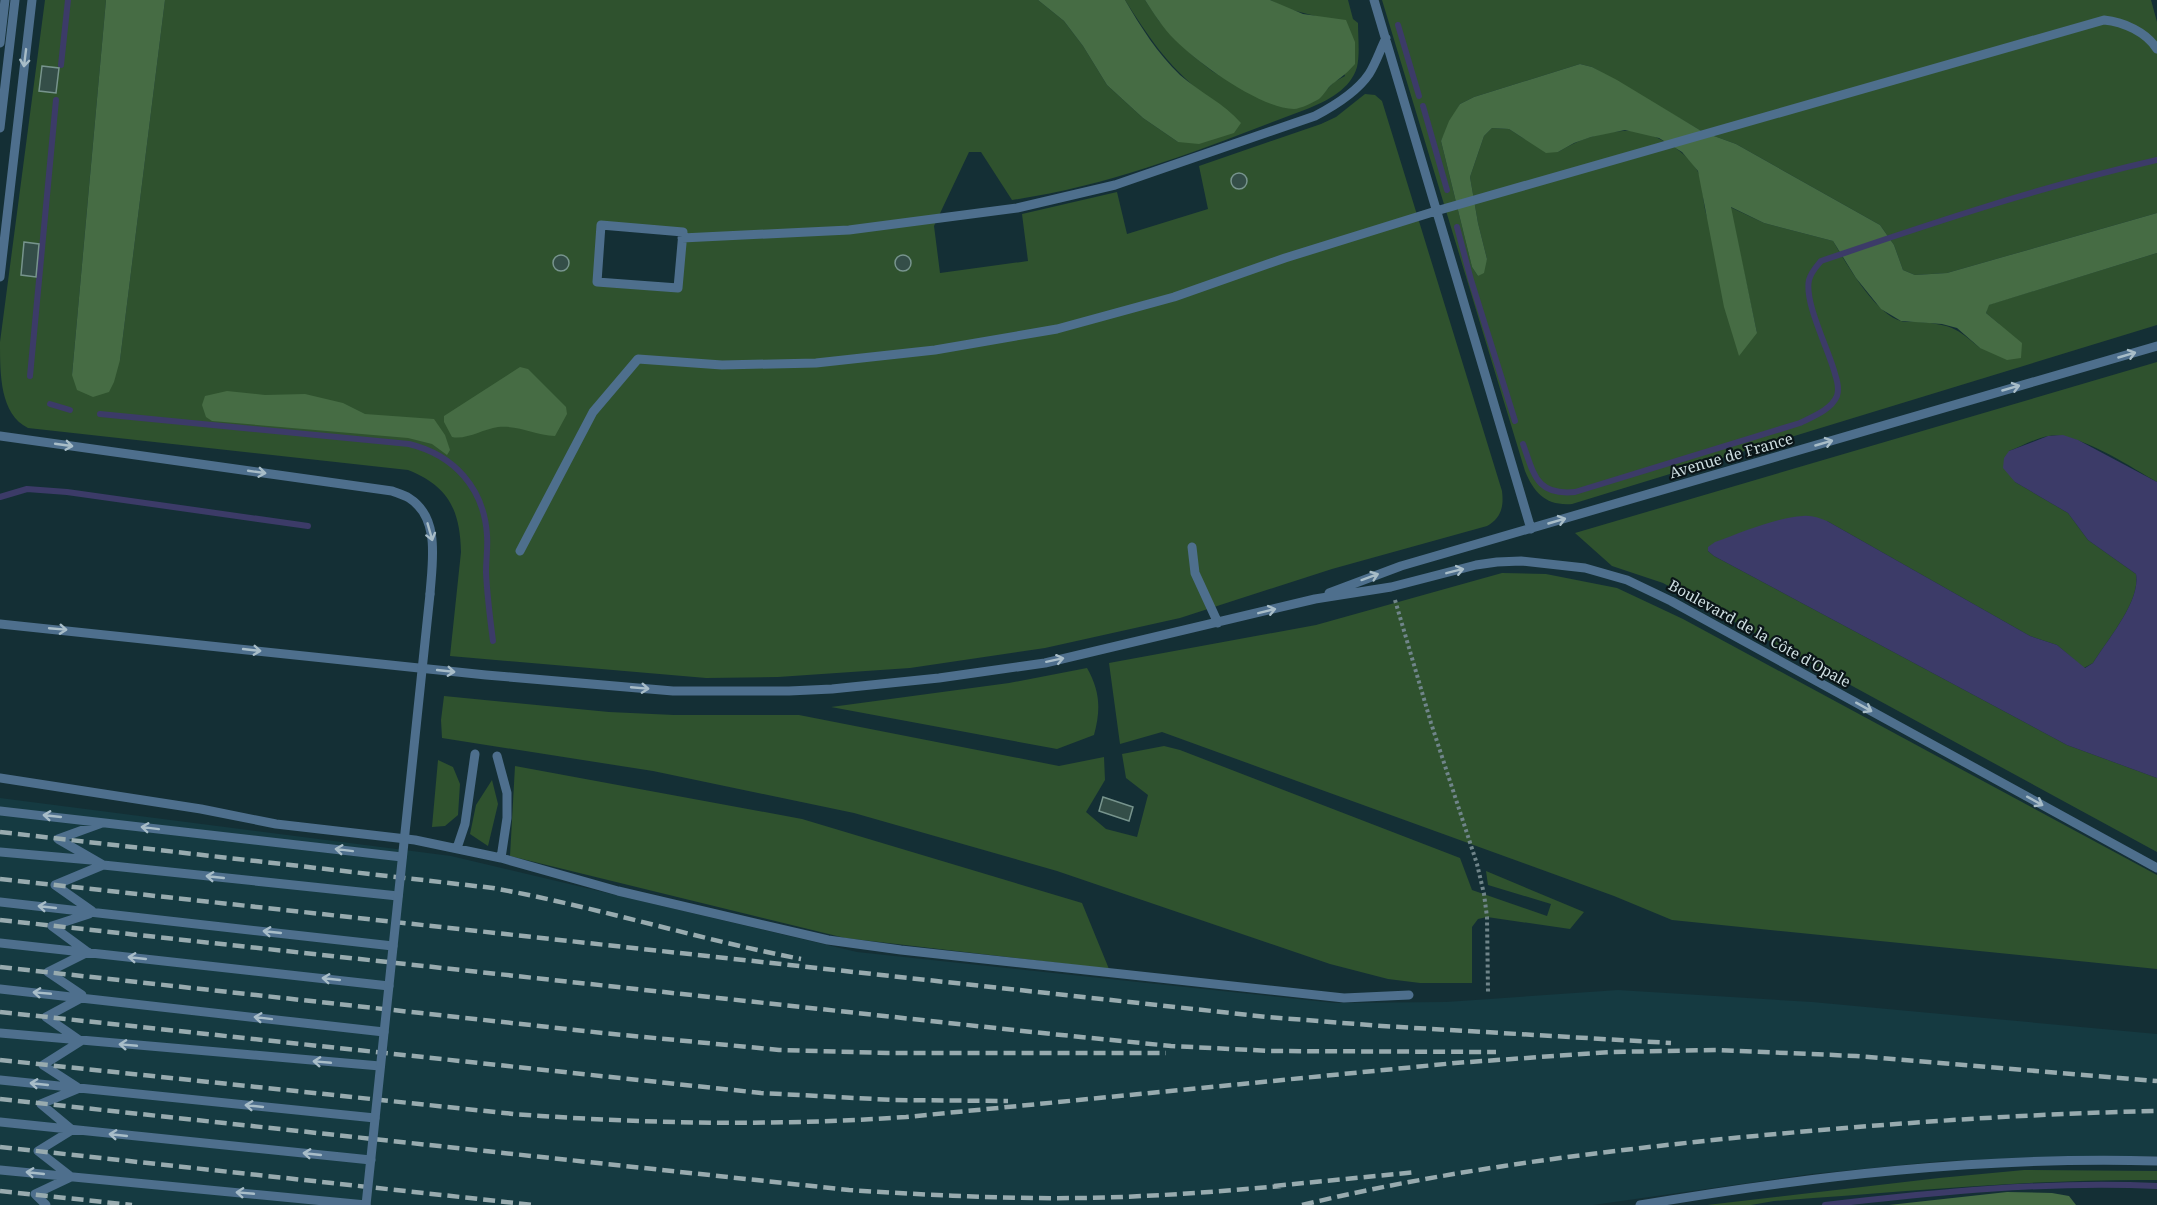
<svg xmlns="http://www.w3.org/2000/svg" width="2157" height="1205" font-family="'Noto Serif',serif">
<rect width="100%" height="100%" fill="#142f35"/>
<path fill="#153a41" d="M0 798 451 856 857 952 1335 1003 1446 1002 1618 990 1812 1002 2157 1034V1156H2081L1943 1161 1811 1174 1593 1205H0Z"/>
<path fill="#2f522e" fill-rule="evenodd" d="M45 0H106L72 375 120 360 165 0H1038L1064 21 1083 46 1107 85 1143 118 1178 142 1201 92C1167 65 1148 36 1125 0H1145L1159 21 1193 56 1212 71 1251 94 1319 98 1334 82 1345 76 1323 18 1288 9 1270 0H1348L1353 19 1358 23C1358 37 1360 54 1357 67 1351 89 1327 101 1307 109 1209 146 1117 185 1012 200L981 152H969L934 226 940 273 1028 261 1022 214 1117 192 1127 234 1208 209 1199 166 1321 124 1336 117 1365 94 1375 95 1382 101 1502 491C1504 507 1501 518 1487 526L1332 569 1180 618 1045 648 910 668 778 677 706 678 450 656 461 552C460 509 448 486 408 470L28 428C0 414 0 375 0 342ZM601 225 682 232 678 288 597 282Z
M1382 0H2151L2157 22V213L1947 273 1915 275 1903 270 1894 245 1880 225 1736 144 1703 132 1592 67 1580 64 1474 97 1460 104 1441 141 1472 267 1478 276 1487 259 1478 223 1470 177 1484 136 1492 128 1509 129 1523 138 1558 152C1578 140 1600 132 1623 131 1648 129 1684 148 1697 170 1704 182 1702 205 1708 219 1725 257 1741 295 1757 333L1730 207 1764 223 1833 241C1846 263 1875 314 1901 321 1906 323 1913 321 1919 322 1952 325 1955 327 1980 348L1999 324 1986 313 1988 305 2157 253V325L1572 504C1546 506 1534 493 1525 471Z
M2157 362V482C2132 468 2077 431 2049 436 2036 438 2022 446 2009 451L2015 482 2068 513 2088 540 2136 574C2141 601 2107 640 2093 663L2084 668 2057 645 2030 636 1827 521 1708 551 1714 556 2067 745 2157 778V852L1663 583 1612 566 1575 533Z
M1502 573 1546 574 1617 588 1683 619 2157 875V969L1672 920 1614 896 1162 732 1120 744 1109 663 1316 625Z
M1087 668C1100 691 1101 709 1094 735L1057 749 831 707 1009 683Z
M444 696 609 712 674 715H799L1059 766 1104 757 1105 780 1086 812 1106 829 1137 837 1148 795 1126 778 1122 754 1164 746 1180 750 1460 858 1472 890 1547 916 1551 904 1488 885 1486 871 1584 912 1570 929 1487 917 1478 919 1472 927V983H1420L1388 979 1330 964 1057 871 854 813 653 771 442 738 441 720Z
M438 760 453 767 460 784 458 815 445 826 432 827Z
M515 766 802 819 1082 903 1109 969 845 938 510 856Z
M492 780 498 804 488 846 470 834 476 805Z
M2024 1170 2157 1171V1180C2029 1179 1902 1192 1774 1201L1751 1205H1707L1939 1178Z"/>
<path fill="#466c44" d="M106 0H165L120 360 114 382 109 392 93 397 77 390 72 375Z
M1038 0H1125C1140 26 1158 54 1180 75 1199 92 1224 103 1241 123L1234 133 1199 144 1178 142 1143 118 1107 85 1083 46 1064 21Z
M1145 0H1270L1303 14 1346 20 1355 42V64C1348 72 1343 76 1335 82 1328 86 1325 94 1319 99 1314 102 1300 109 1294 109 1260 108 1199 64 1175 40 1163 28 1154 14 1145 0Z
M1580 64 1592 67 1617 80 1703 132 1736 144 1880 225 1894 245 1903 270 1915 275 1947 273 2157 213V253L1989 305 1986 313 2022 343 2021 358 2007 360 1980 348 1957 328 1942 324 1901 321 1881 309 1856 278 1833 241 1764 223 1731 207 1757 333 1739 356 1724 307 1698 171 1682 152 1659 138 1625 130 1591 137 1574 143 1558 152 1546 153 1509 129 1492 128 1484 136 1470 177 1478 223 1487 259 1484 273 1478 276 1472 267 1441 141 1449 121 1460 104 1474 97Z
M520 367 528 369 566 407 567 414 555 436C535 435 519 425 498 427 483 429 467 440 452 437L444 422V416Z
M227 391 265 395 305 394 343 403 365 414 434 419 445 435 450 450 447 455 432 444 408 438 212 421 206 417 202 405 205 396Z
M2007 1192 2052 1193 2069 1196 2076 1205H1889Z"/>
<path fill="#3c3b68" d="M2063 435 2078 440 2157 482V778L2067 745 1714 556 1708 551V547L1715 542C1743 532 1774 518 1803 516 1811 515 1819 518 1827 521L2030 636 2057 645 2085 668 2093 663C2107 640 2141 601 2136 574L2088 540 2068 513 2015 482 2003 468 2004 458 2009 451 2048 436Z"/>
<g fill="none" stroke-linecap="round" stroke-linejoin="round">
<path stroke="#3c3b68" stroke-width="6" d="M1398 25 1419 96
M61 65 68 0
M1423 106 1447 190
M1457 227 1471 280 1515 421
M30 376 56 100
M50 404 70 410
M100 414 409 444C454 455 484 488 487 535 488 547 486 560 486 572 487 595 490 618 493 641
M1523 444C1534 474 1536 496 1575 492L1800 423C1812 417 1831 410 1837 396 1839 390 1837 380 1835 374 1829 350 1804 303 1809 280 1811 272 1816 267 1821 261 1932 223 2043 186 2157 160
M0 497 27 489 67 492 308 526
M1825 1205C1935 1192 2046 1181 2157 1186"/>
</g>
<path fill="#344e48" stroke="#77948d" stroke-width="1.5" d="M42 66 59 68 56 93 39 91Z
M1231 181a8 8 0 1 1 16 0a8 8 0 1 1-16 0Z
M24 242 39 244 36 277 21 275Z
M553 263a8 8 0 1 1 16 0a8 8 0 1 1-16 0Z
M895 263a8 8 0 1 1 16 0a8 8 0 1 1-16 0Z
M1103 797 1133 807 1129 821 1099 811Z"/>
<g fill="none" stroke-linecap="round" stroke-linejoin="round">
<path stroke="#70858a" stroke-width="4" stroke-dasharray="3 3" stroke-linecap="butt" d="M1395 600 1431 723 1477 864 1484 894 1487 917 1488 992"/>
<path stroke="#4e6f8d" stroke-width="9" d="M1374 0 1531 529
M0 43 5 0
M0 128 15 0
M601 225 683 232 678 288 597 282Z
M682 238 849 230 1017 208 1115 185 1315 116C1334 106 1357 92 1369 74 1376 63 1380 50 1386 38
M0 277 32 0
M0 436 392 491C397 493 404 495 409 498 441 518 432 563 430 594
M1192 547 1195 573 1218 623
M520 551 593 412 638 359 722 365 816 363 935 350 1057 329 1174 297 1285 258 1436 211 2104 20C2124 22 2146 32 2157 49
M1329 593 1401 566 2157 346
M0 624 486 675 673 691H789L832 689 939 678 1045 663 1315 599 1391 587 1476 565 1497 562 1521 561 1585 568 1627 580 1671 601 2157 868
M0 778 201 809 276 824 415 840 501 858 507 818V793L497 756
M0 811 402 857
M58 839 103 865 398 896
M58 839 102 823
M457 848 465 824 475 754
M0 852 91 860
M501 858 618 891 828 940 901 950 1344 998 1409 995
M55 885 103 865
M55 885 92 911
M0 902 393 946
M52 926 89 914
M52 926 86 951
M0 943 389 986
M0 989 384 1032
M82 995 48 972 88 952
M0 1033 380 1066
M79 1040 46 1017 83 997
M0 1080 375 1118
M77 1087 43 1065 81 1041
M0 1122 371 1160
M71 1129 41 1104 77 1089
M0 1170 366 1205
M70 1176 38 1151 72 1130
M46 1205 35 1194 71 1177
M1640 1205C1811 1176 1984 1156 2157 1161"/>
<path stroke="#98abaf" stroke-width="4.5" stroke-dasharray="12 6" stroke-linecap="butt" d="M0 832 493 888C597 907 697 939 801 959
M0 879 1267 1017 1382 1026 1671 1043
M0 920 1032 1032 1171 1046 1271 1051 1496 1052
M0 967 603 1033 779 1050 888 1053H1166
M0 1012 761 1093 893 1100 1008 1101
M0 1060 514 1114C646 1124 773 1126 906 1117L1455 1063 1611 1052 1717 1050 1856 1056 2157 1081
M0 1099 849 1190C926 1195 1004 1199 1081 1198 1148 1197 1215 1192 1281 1186
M0 1147 534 1205
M1274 1186 1417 1172
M0 1191 132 1205
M1302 1205C1442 1171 1580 1154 1723 1139 1868 1125 2012 1114 2157 1111"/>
<path stroke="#4e6f8d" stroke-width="9" d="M366 1205 430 594"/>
</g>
<defs><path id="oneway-shaft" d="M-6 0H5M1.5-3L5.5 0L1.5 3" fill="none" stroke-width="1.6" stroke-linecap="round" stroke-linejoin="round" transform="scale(1.5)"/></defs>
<g stroke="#a8bdc8">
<use href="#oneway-shaft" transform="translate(25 58) rotate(97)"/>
<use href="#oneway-shaft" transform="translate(2127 355) rotate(-16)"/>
<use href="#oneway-shaft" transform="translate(2011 388) rotate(-16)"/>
<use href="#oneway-shaft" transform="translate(1824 443) rotate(-16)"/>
<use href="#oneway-shaft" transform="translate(64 445) rotate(8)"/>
<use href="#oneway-shaft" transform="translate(257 472) rotate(8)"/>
<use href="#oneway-shaft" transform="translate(1557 521) rotate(-16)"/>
<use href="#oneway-shaft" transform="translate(430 532) rotate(74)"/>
<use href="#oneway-shaft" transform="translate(1455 571) rotate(-14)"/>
<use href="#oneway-shaft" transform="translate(1370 577) rotate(-20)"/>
<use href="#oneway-shaft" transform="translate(1267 611) rotate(-14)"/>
<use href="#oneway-shaft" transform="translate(58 629) rotate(5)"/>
<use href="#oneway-shaft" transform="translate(252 650) rotate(6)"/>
<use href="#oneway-shaft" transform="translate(1055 660) rotate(-12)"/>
<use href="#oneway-shaft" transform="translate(446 671) rotate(6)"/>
<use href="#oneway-shaft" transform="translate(640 688) rotate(5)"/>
<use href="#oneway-shaft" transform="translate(1864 707) rotate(29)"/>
<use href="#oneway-shaft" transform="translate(2035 801) rotate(29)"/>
<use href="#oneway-shaft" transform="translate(52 816) rotate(-174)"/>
<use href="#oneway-shaft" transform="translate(150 828) rotate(-173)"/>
<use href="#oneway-shaft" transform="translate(344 850) rotate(-173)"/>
<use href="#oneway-shaft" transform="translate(215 877) rotate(-174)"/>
<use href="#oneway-shaft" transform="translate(47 907) rotate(-174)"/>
<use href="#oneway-shaft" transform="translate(272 932) rotate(-174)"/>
<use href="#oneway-shaft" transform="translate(137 958) rotate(-174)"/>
<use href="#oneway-shaft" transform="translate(331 979) rotate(-174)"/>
<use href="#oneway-shaft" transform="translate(42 993) rotate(-175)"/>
<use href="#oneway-shaft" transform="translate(263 1018) rotate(-173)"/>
<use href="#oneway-shaft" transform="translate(128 1045) rotate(-175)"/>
<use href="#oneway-shaft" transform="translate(322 1062) rotate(-175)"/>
<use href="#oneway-shaft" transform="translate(39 1084) rotate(-174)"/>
<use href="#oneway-shaft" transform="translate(254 1106) rotate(-174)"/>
<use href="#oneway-shaft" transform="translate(118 1135) rotate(-174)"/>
<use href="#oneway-shaft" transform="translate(312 1154) rotate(-174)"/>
<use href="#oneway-shaft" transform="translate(35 1173) rotate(-174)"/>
<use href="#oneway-shaft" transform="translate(245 1193) rotate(-175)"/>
</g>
<g text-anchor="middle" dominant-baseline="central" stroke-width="4.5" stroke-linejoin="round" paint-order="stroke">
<g font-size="15" fill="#cedee1" stroke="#0a1518">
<text transform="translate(1731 455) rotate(-16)">Avenue de France</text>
<text transform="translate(1760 633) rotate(29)">Boulevard de la Côte d'Opale</text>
</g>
</g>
</svg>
